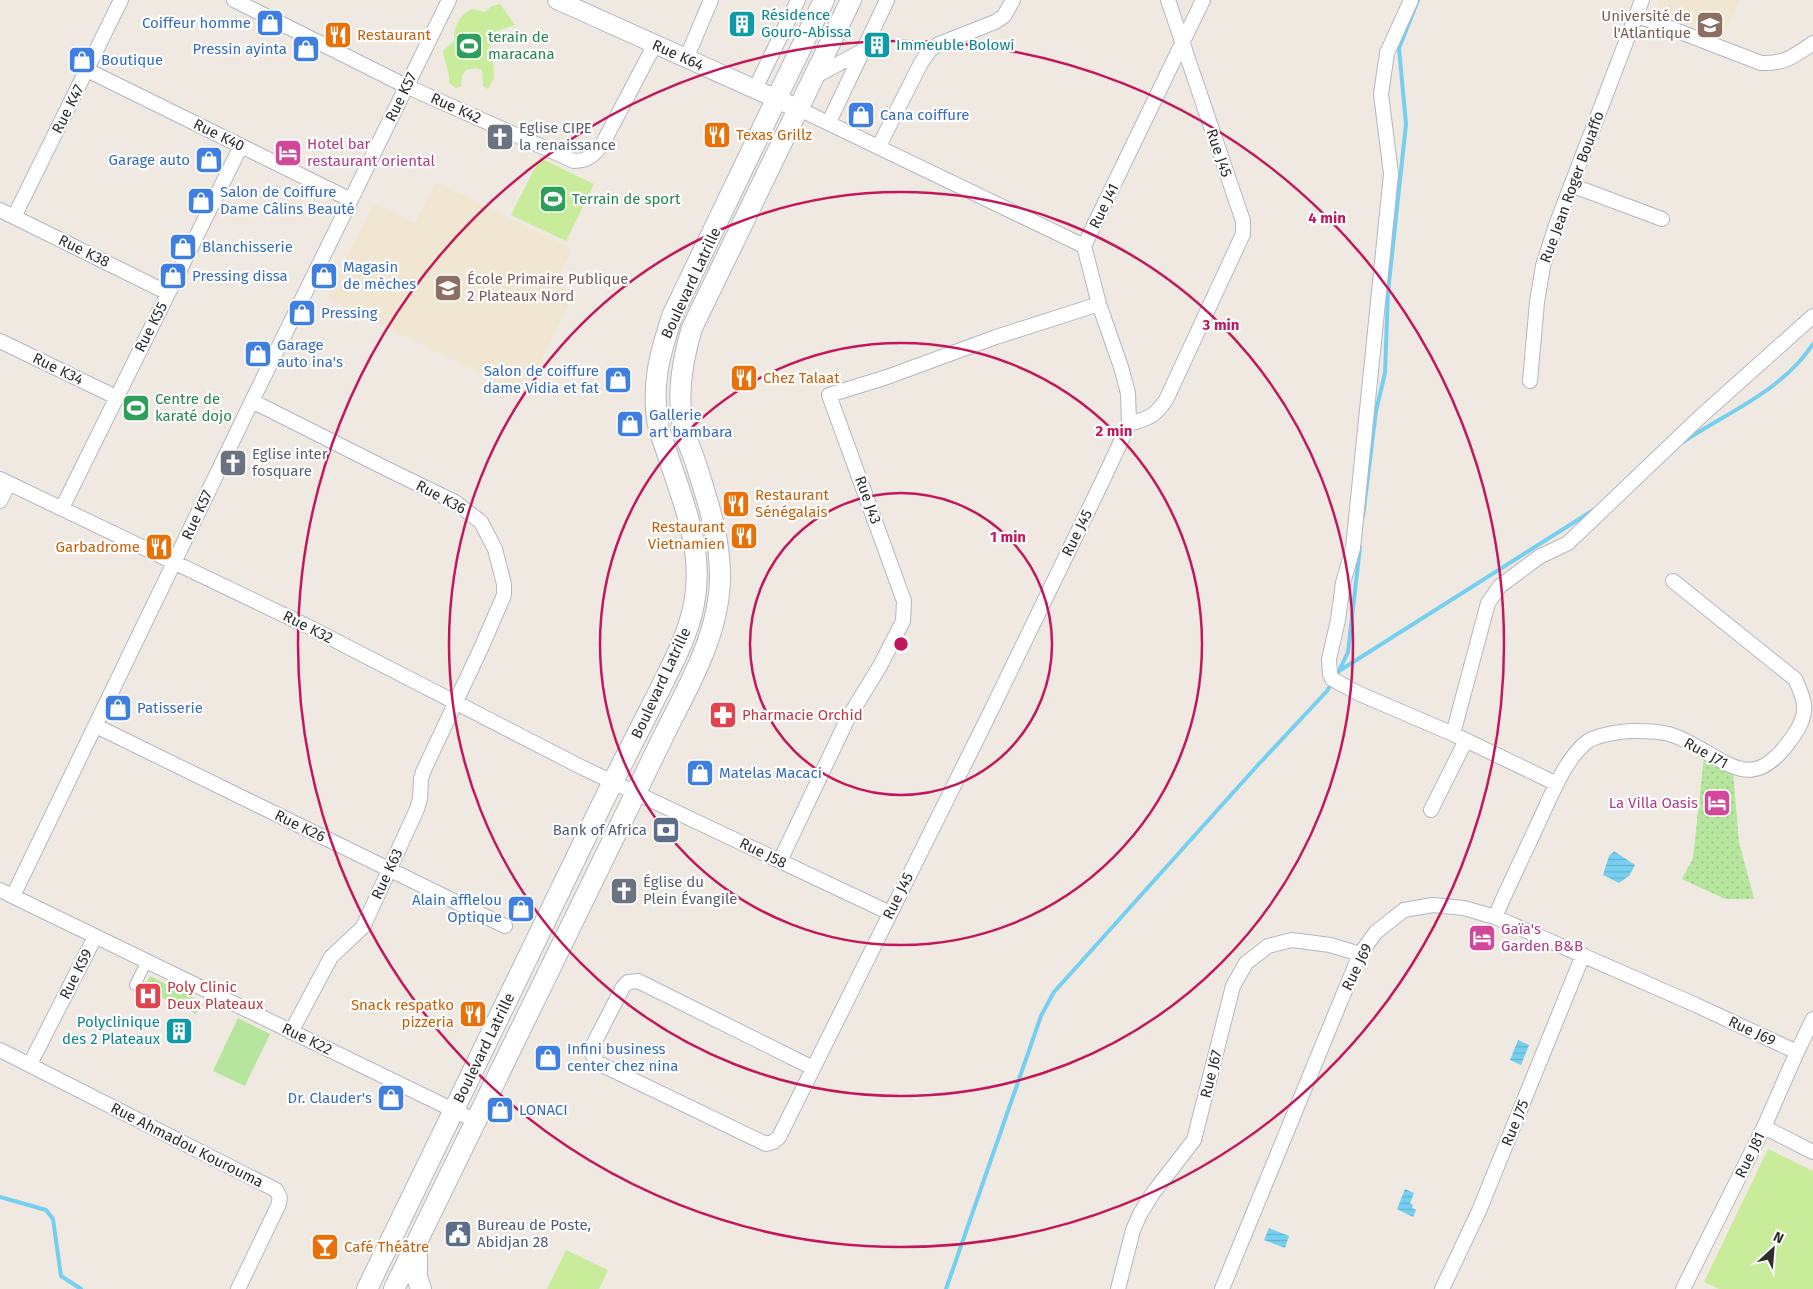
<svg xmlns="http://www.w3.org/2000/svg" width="1813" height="1289" font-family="'Fira Sans',sans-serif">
<defs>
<pattern id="garden-dots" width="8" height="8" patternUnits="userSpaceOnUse" patternTransform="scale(1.25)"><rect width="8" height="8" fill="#b6e59e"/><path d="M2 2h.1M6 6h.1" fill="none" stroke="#9dc588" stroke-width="1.8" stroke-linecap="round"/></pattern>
<pattern id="water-rules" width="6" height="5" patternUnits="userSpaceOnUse" patternTransform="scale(1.25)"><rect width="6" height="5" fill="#75cff0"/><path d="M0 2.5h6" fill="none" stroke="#66b2ce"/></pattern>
</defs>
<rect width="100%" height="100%" fill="#efe9e1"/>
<path fill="#f0e6d1" d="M1657 0H1739L1723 37 1661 12Z
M436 182 572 249 555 283 574 293 524 395 327 298 374 203 415 223Z"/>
<path fill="#b6e59e" d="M150 976 202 1002 196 1014 144 989Z
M238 1018 270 1034 245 1086 213 1071Z"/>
<path fill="url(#garden-dots)" d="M1704 757 1733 773 1739 842 1754 899H1725L1682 879 1693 858Z"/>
<path fill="#c9ec9a" d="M500 4 515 25 491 33 492 39 489 48 496 53 493 62 494 78 488 89 483 86 482 70 476 68 466 70 462 76 461 87 456 88 449 83C450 70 444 63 443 51L454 41C454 27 458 16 472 9L485 12 492 6Z
M540 158 594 184 566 241 511 215Z
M1768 1149 1813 1171V1289H1719L1704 1282Z
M566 1250 608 1270 599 1289H547Z"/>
<path fill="url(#water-rules)" d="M1614 851 1635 865 1629 876 1619 883 1603 875 1609 856Z
M1518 1040 1529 1045 1521 1065 1510 1060Z
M1405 1189 1414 1193 1410 1203 1413 1205 1412 1208 1416 1210 1413 1217 1397 1209Z
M1269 1228 1289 1236 1285 1248 1264 1240Z"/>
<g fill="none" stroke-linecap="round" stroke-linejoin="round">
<path stroke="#75cff0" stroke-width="4" d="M1683 442C1728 412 1782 391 1813 344
M1363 516 1376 411 1385 373 1388 292 1406 124 1399 48 1418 0
M1339 671 1595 509
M1336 677 1348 652 1360 547
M0 1197 46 1210 53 1219 61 1276 81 1289
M946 1289 1041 1016 1054 992 1257 766 1327 691 1332 683"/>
<g stroke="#b4b7c1" stroke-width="12">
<path id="pedestrian" d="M135 985 147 961"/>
</g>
<g stroke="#b4b7c1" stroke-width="16">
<path id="minor" d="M234 0 406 86 574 161C588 161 594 155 603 143L655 44
M1411 0 1387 53 1381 94 1391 174 1353 548 1343 583 1338 620 1329 659 1330 674 1332 679 1360 694 1453 734 1557 784
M1636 15 1761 63C1785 64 1794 56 1813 43
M686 59 711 0
M87 70 351 200
M814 77 864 50
M755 89 798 0
M799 109 1084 246
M829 122 887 0
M879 146 921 63 930 50 939 44 995 22 1004 16 1013 0
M1571 185 1662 219
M0 210 168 293
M14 217 121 0
M0 341 116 397
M1530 381 1537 302 1543 266 1556 225 1642 0
M252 401 385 468 455 502 481 522 495 549 504 584V595L482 646 423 772 421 779 420 799 417 809 363 927 331 957 291 1032
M1129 424C1149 418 1154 417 1166 400L1243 234V221L1168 0
M0 479 307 626 583 768 890 913
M0 501 9 483
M62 508 241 146
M96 726 505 926
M1453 734 1488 603 1500 586 1539 557 1568 543 1700 417 1813 316
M1431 810 1466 740
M780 861 847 720 880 666 903 621 904 601 829 395 887 377 996 337 1099 304
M0 890 476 1121
M13 896 252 401 449 0
M1495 917C1508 887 1522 858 1536 828 1549 801 1564 759 1588 741 1598 735 1621 731 1632 731 1648 731 1665 731 1680 738 1731 762 1752 797 1794 735 1809 713 1806 702 1795 679L1673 581
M0 1050 276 1190 280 1198 278 1206 238 1289
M30 1064 95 937
M813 1068 638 981 628 982 623 987 593 1045 592 1054 598 1063 766 1144 773 1142 779 1137 988 717 1102 482 1129 424 1128 393 1121 367 1099 304 1084 246 1203 0
M1764 1127 1813 1152
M1118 1289 1133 1230 1140 1214 1153 1193 1194 1140 1233 986 1246 963 1268 946 1292 940 1330 945 1360 954
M1222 1289 1360 954 1376 932 1404 910 1433 905 1464 908 1495 917 1696 1005 1797 1052
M1442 1289 1479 1211 1583 955
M1683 1289 1764 1127 1797 1052 1813 1019"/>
</g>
<g stroke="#b4b7c1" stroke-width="20">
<path id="tertiary" d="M557 0 799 109"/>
</g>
<g stroke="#b4b7c1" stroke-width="22">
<path id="secondary" d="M417 1249V1277L421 1289
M367 1289C445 1128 524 967 601 806 619 769 638 733 656 697 671 667 688 636 694 604 704 553 685 506 669 459 666 449 662 439 659 429 650 388 660 352 673 314L824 0
M394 1289 662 739C687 688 720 635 720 576 720 536 707 499 695 461 691 449 684 435 682 421 677 389 683 358 692 328L851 0"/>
</g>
<use href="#pedestrian" stroke="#fff" stroke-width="10"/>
<use href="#minor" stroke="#fff" stroke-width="14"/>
<use href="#tertiary" stroke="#fff" stroke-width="18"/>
<use href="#secondary" stroke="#fff" stroke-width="20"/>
</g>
<g fill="none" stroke="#c2185b" stroke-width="2.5">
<circle cx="901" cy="644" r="151"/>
<circle cx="901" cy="644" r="301"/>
<circle cx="901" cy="644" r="452"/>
<circle cx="901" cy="644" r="603"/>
</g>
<defs>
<g id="shop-square" transform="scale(1.4375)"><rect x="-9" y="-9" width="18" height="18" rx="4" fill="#3f7fe0" stroke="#fff"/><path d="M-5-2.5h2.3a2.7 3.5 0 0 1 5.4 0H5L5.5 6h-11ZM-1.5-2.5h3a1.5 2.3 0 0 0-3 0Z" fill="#fff"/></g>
<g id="building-square" transform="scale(1.4375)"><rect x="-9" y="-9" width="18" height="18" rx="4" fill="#0f9aa8" stroke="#fff"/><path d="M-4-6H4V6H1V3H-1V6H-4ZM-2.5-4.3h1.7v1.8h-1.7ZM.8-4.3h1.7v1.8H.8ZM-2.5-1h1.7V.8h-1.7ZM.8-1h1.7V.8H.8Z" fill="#fff"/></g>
<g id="university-square" transform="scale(1.4375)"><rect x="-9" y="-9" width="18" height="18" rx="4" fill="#8d6e63" stroke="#fff"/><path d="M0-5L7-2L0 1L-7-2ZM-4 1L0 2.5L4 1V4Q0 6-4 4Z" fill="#fff"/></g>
<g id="restaurant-square" transform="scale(1.4375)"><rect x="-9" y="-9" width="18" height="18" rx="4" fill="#e8710a" stroke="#fff"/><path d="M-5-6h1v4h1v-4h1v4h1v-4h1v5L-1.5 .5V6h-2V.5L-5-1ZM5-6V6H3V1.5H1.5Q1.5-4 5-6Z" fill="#fff"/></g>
<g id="stadium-square" transform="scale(1.4375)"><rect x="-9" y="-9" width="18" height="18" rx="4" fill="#2e9e5b" stroke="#fff"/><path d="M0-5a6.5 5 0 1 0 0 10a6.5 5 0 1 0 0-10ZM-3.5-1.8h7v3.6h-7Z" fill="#fff"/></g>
<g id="church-square" transform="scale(1.4375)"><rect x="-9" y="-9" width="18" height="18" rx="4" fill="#6b7280" stroke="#fff"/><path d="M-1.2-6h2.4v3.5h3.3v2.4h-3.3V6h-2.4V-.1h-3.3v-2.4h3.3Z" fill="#fff"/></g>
<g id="hotel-square" transform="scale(1.4375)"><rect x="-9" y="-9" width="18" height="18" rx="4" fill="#d1479c" stroke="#fff"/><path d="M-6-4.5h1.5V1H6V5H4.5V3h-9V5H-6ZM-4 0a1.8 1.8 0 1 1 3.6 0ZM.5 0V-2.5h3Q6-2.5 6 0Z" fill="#fff"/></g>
<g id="school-square" transform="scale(1.4375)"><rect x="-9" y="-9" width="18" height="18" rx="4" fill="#8d6e63" stroke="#fff"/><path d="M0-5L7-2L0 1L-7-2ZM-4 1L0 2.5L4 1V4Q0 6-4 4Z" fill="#fff"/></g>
<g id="pharmacy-square" transform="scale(1.4375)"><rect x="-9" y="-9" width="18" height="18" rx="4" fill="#e0444e" stroke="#fff"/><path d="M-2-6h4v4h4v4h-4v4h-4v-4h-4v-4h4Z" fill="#fff"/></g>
<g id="bank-square" transform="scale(1.4375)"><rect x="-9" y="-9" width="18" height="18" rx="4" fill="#5c6f8a" stroke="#fff"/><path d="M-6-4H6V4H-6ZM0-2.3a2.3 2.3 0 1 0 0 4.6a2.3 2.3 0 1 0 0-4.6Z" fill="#fff"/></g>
<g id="hospital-square" transform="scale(1.4375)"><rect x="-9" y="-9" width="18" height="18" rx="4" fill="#e0444e" stroke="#fff"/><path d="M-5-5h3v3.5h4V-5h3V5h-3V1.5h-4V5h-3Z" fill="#fff"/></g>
<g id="civic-square" transform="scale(1.4375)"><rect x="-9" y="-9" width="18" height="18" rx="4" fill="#5c6f8a" stroke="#fff"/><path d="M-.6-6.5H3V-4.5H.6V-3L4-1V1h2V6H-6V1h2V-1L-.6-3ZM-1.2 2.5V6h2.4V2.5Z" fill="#fff"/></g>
<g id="bar-square" transform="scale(1.4375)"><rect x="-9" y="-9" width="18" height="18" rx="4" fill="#e8710a" stroke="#fff"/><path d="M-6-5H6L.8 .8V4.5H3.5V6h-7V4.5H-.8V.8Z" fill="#fff"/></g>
</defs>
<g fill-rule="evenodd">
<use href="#shop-square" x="270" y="23"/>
<use href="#building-square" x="742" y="24"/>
<use href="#university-square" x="1710" y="25"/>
<use href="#restaurant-square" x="338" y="35"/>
<use href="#building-square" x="877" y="45"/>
<use href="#stadium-square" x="469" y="46"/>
<use href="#shop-square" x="306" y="49"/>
<use href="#shop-square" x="82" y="60"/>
<use href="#shop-square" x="861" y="115"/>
<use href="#restaurant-square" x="717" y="135"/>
<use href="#church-square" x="500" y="137"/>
<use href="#hotel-square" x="288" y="153"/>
<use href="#shop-square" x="209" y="160"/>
<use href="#stadium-square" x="553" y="199"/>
<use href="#shop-square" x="201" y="201"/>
<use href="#shop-square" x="183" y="247"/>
<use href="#shop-square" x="173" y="276"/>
<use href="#shop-square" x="324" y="276"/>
<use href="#school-square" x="448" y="288"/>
<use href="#shop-square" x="302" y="313"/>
<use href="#shop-square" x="258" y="354"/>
<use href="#restaurant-square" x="744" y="378"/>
<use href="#shop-square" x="618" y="380"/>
<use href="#stadium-square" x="136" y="408"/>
<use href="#shop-square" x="630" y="424"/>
<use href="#church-square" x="233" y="463"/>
<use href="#restaurant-square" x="736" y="504"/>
<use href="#restaurant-square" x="744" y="536"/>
<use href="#restaurant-square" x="159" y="547"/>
<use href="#shop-square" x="118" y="708"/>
<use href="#pharmacy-square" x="723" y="715"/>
<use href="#shop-square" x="700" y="773"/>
<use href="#hotel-square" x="1717" y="803"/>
<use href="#bank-square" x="666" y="830"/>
<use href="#church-square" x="624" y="891"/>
<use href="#shop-square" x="521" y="909"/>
<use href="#hotel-square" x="1482" y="938"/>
<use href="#hospital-square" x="148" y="996"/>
<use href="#restaurant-square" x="473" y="1014"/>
<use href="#building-square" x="179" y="1031"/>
<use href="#shop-square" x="548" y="1058"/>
<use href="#shop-square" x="391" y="1098"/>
<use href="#shop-square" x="500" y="1110"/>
<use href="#civic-square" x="458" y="1234"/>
<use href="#bar-square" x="325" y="1247"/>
</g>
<g text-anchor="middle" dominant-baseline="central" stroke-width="4.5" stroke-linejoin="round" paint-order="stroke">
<g font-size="15" fill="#0d838f" stroke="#fff" text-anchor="start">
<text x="761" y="15">Résidence<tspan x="761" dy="17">Gouro-Abissa</tspan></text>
<text x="896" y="45">Immeuble Bolowi</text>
<text x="160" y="1022" text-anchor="end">Polyclinique<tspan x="160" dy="17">des 2 Plateaux</tspan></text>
</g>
<g font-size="15" fill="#785e54" stroke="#fff" text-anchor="end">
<text x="1691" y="16">Université de<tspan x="1691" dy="17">l'Atlantique</tspan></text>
<text x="467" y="279" text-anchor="start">École Primaire Publique<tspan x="467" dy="17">2 Plateaux Nord</tspan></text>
</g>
<g font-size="15" fill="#366cbe" stroke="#fff" text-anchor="start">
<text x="251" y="23" text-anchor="end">Coiffeur homme</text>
<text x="287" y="49" text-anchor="end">Pressin ayinta</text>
<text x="101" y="60">Boutique</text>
<text x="880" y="115">Cana coiffure</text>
<text x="190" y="160" text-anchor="end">Garage auto</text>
<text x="220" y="192">Salon de Coiffure<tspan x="220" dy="17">Dame Câlins Beauté</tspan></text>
<text x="202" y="247">Blanchisserie</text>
<text x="343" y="267">Magasin<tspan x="343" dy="17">de mèches</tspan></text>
<text x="192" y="276">Pressing dissa</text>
<text x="321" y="313">Pressing</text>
<text x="277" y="345">Garage<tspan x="277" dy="17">auto ina's</tspan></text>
<text x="599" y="371" text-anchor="end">Salon de coiffure<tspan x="599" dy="17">dame Vidia et fat</tspan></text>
<text x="649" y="415">Gallerie<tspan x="649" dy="17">art bambara</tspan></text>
<text x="137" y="708">Patisserie</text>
<text x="719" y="773">Matelas Macaci</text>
<text x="502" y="900" text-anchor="end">Alain afflelou<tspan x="502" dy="17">Optique</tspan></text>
<text x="567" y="1049">Infini business<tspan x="567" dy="17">center chez nina</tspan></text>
<text x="372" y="1098" text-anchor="end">Dr. Clauder's</text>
<text x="519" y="1110">LONACI</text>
</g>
<g font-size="15" fill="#c56008" stroke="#fff" text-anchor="start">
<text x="357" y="35">Restaurant</text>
<text x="736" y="135">Texas Grillz</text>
<text x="763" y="378">Chez Talaat</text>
<text x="755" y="495">Restaurant<tspan x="755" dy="17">Sénégalais</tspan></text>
<text x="725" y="527" text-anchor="end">Restaurant<tspan x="725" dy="17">Vietnamien</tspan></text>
<text x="140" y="547" text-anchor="end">Garbadrome</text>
<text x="454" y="1005" text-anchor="end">Snack respatko<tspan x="454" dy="17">pizzeria</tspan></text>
<text x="344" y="1247">Café Théâtre</text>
</g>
<g font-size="15" fill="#27864d" stroke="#fff" text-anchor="start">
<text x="488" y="37">terain de<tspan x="488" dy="17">maracana</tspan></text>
<text x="572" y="199">Terrain de sport</text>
<text x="155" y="399">Centre de<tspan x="155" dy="17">karaté dojo</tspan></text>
</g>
<g font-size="15" fill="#2e2e2e" stroke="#fff">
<text transform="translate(678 55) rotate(24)">Rue K64</text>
<text transform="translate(401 97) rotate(-64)">Rue K57</text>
<text transform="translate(456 108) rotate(24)">Rue K42</text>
<text transform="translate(68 109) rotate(-63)">Rue K47</text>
<text transform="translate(219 135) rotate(26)">Rue K40</text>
<text transform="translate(1219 153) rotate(71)">Rue J45</text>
<text transform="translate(1572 187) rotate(-70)">Rue Jean Roger Bouaffo</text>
<text transform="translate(1104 206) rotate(-64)">Rue J41</text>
<text transform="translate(84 251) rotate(26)">Rue K38</text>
<text transform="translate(691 283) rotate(-65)">Boulevard Latrille</text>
<text transform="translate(151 327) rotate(-63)">Rue K55</text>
<text transform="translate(58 369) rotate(26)">Rue K34</text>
<text transform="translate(441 497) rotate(28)">Rue K36</text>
<text transform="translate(868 500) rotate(70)">Rue J43</text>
<text transform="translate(197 515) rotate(-65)">Rue K57</text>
<text transform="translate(1077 533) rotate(-64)">Rue J45</text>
<text transform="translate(308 627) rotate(27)">Rue K32</text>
<text transform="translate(661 683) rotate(-65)">Boulevard Latrille</text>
<text transform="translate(1706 753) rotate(29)">Rue J71</text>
<text transform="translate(300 826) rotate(26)">Rue K26</text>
<text transform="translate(763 853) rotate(26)">Rue J58</text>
<text transform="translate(387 874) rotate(-65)">Rue K63</text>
<text transform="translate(898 896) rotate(-64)">Rue J45</text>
<text transform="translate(1357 967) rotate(-64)">Rue J69</text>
<text transform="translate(76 974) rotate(-63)">Rue K59</text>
<text transform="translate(1752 1031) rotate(25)">Rue J69</text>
<text transform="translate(307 1039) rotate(26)">Rue K22</text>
<text transform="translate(484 1048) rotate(-64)">Boulevard Latrille</text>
<text transform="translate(1211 1074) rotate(-76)">Rue J67</text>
<text transform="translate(1515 1123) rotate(-68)">Rue J75</text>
<text transform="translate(187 1145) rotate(27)">Rue Ahmadou Kourouma</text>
<text transform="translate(1750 1155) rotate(-64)">Rue J81</text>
</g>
<g font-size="15" fill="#5b616d" stroke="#fff" text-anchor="start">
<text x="519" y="128">Eglise CIPE<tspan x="519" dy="17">la renaissance</tspan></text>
<text x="252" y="454">Eglise inter<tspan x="252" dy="17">fosquare</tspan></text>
<text x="643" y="882">Église du<tspan x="643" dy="17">Plein Évangile</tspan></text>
</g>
<g font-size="15" fill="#b23c85" stroke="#fff" text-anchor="start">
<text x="307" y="144">Hotel bar<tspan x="307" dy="17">restaurant oriental</tspan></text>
<text x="1698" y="803" text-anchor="end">La Villa Oasis</text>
<text x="1501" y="929">Gaïa's<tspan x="1501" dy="17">Garden B&amp;B</tspan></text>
</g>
<g font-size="15" fill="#be3a42" stroke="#fff" text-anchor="start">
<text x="742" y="715">Pharmacie Orchid</text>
<text x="167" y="987">Poly Clinic<tspan x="167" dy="17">Deux Plateaux</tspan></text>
</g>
<g font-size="15" fill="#4e5e75" stroke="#fff" text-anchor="end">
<text x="647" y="830">Bank of Africa</text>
<text x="477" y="1225" text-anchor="start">Bureau de Poste,<tspan x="477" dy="17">Abidjan 28</tspan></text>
</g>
</g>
<circle cx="901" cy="644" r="8" fill="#c2185b" stroke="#fff" stroke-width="2.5"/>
<g font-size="15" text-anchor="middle" font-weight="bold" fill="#c2185b" stroke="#fff" stroke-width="4.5" stroke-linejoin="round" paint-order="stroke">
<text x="1327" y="223">4 min</text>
<text x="1221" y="330">3 min</text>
<text x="1114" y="436">2 min</text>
<text x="1008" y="542">1 min</text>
</g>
<g transform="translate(1773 1249) rotate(26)" stroke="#ffffff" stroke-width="4" paint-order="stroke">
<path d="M0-4L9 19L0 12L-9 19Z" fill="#2e2e2e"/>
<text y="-8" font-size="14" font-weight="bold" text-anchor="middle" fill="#2e2e2e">N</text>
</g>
</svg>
